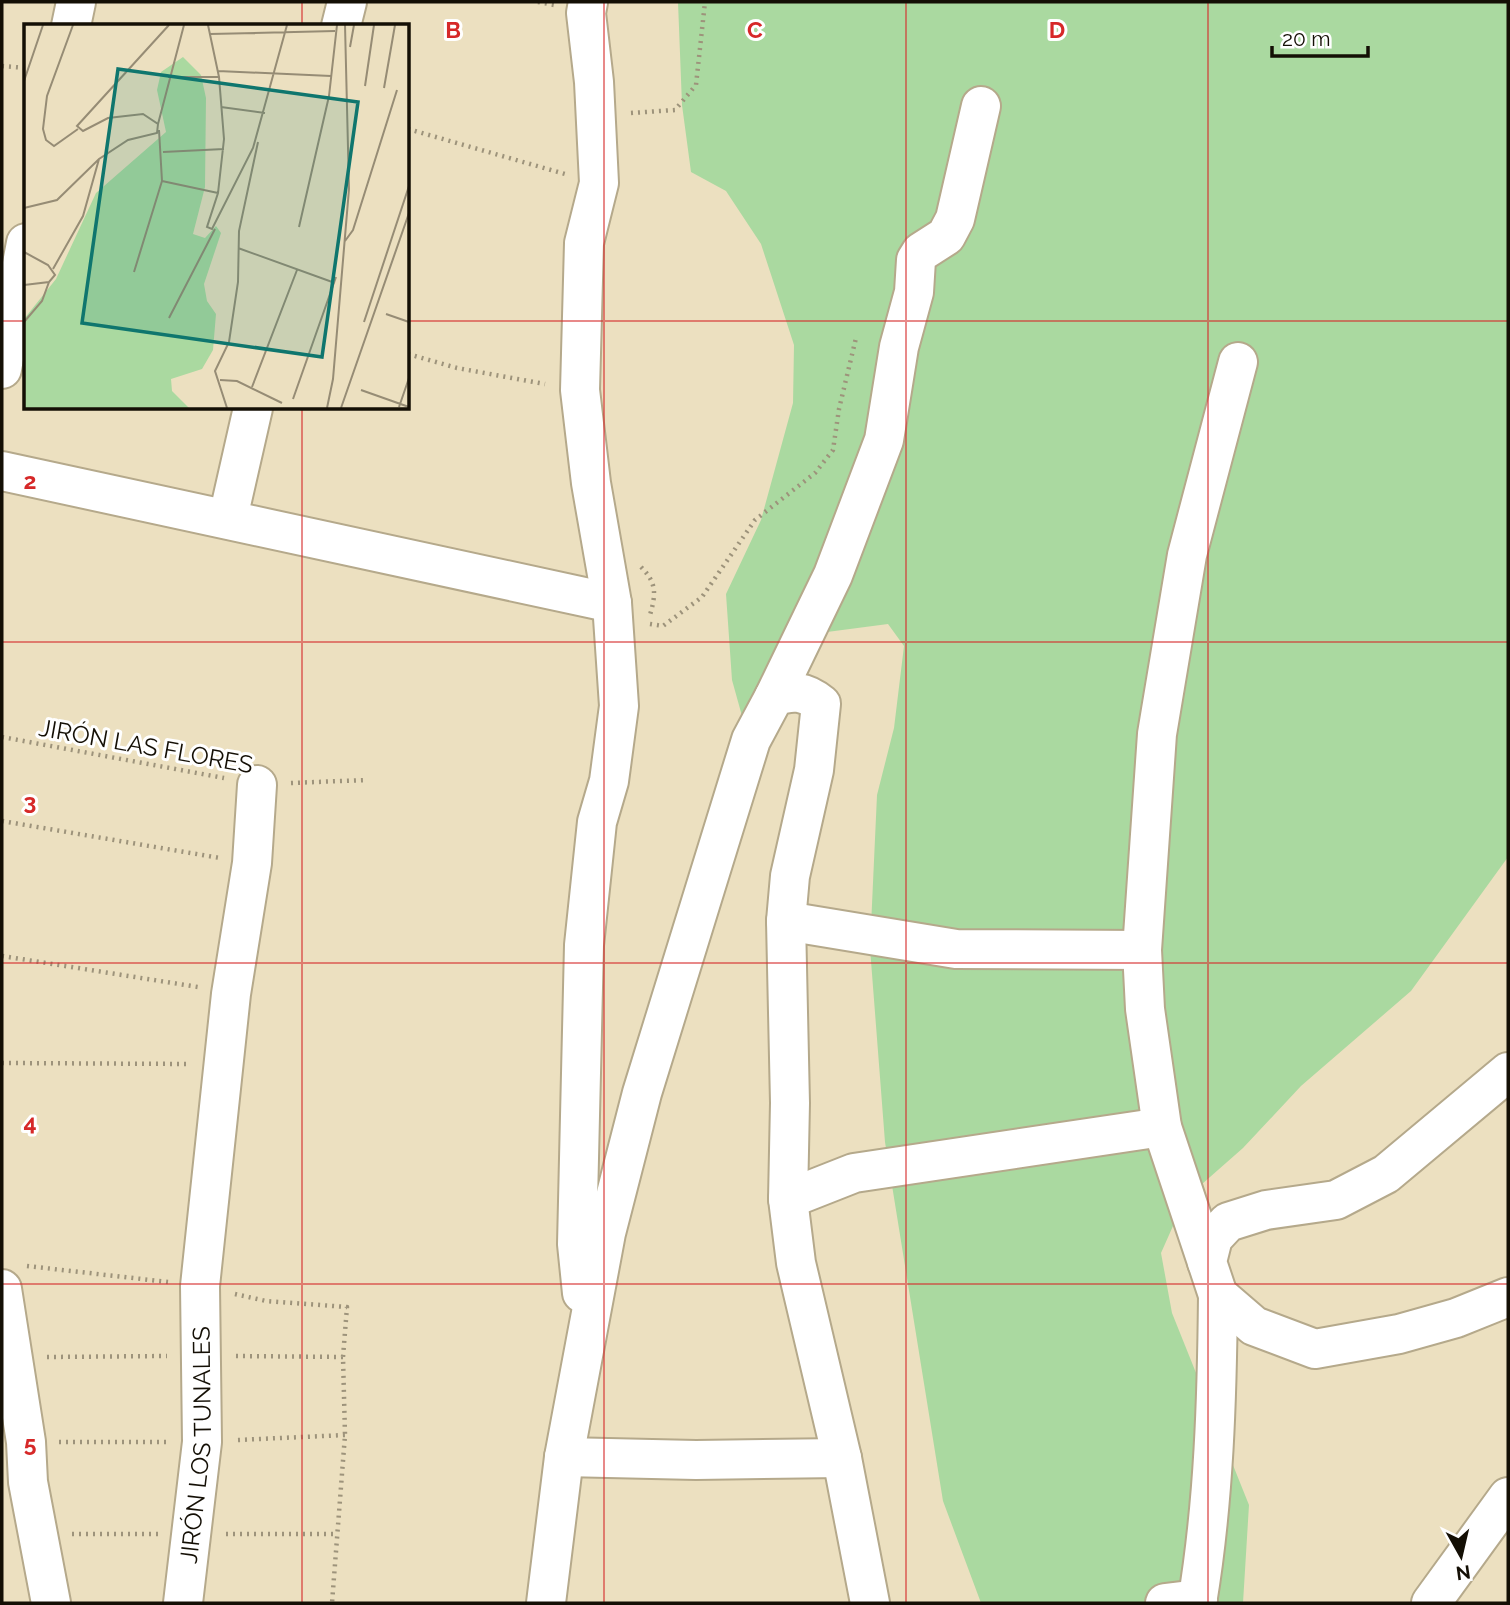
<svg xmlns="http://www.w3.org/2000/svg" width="1510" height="1605" font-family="Raleway,sans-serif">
<rect width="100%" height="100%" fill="#ece0c0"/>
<path fill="#aad9a0" d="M678 2H1508V857L1411 991 1301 1086 1243 1148 1185 1199 1161 1253 1172 1313 1249 1505 1243 1603H981L943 1501 885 1142 870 948 877 795 894 728 904 646 888 624 827 632 742 716 732 680 726 594 761 520 793 403 794 345 761 244 726 191 691 172 682 105Z"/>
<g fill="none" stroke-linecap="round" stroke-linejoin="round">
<g stroke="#b5a98b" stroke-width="42">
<g id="minor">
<path d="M71 26 76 2"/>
<path d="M341 26 347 2"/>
<path d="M2 369 26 243"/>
<path d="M2 471 612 603"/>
<path d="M228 518 253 408"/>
<path d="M774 697 833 575 884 440 899 347 914 292 916 260 921 252 946 236 955 219 981 106"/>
<path d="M786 921 956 949 1142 950"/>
<path d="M1508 1072 1386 1174 1336 1200 1266 1210 1228 1222 1213 1238 1207 1262 1218 1295 1254 1326 1315 1349 1399 1334 1456 1318 1508 1297"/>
<path d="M788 1199 854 1173 1162 1127"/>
<path d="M1207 1262 1162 1127 1145 1009 1142 950 1157 734 1187 555 1238 362"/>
<path d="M2 1289 26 1442 28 1482 51 1603"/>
<path d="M582 1293 577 1244 584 945 597 822 609 781 619 706 612 603 591 483 580 390 584 243 599 183 594 82 586 13 588 2"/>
<path d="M564 1457 696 1460 842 1458"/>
<path id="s1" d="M183 1603 202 1442 200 1286 231 994 252 863 257 785"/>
<path d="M546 1603 564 1457 606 1233 642 1093 751 740 774 697C793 690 805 691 821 704L814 770 790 876 786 921 790 1103 788 1199 796 1263 842 1458 870 1603"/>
<path d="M1165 1603 1198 1599"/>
<path d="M1197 1603C1214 1502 1217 1398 1218 1295"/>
<path d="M1431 1603 1508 1497"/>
</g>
</g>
<path stroke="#9d937b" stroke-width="4.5" stroke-dasharray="2 5" stroke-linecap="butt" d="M538 2 554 5
M2 66 26 68
M631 113 675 110 696 85 705 2
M408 129 565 174
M408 354 457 368 545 384
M641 567C657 583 656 594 650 615
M650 624 663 626 702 597 755 520 815 473 833 450 839 409 856 338
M2 737 224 778
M291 783 367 780
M2 821 220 858
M2 956 198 987
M2 1063 190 1064
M27 1266 168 1282
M235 1294 266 1301 347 1307 343 1357 345 1435 332 1603
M236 1356 343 1357
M47 1357 167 1356
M238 1440 345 1435
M59 1442H166
M72 1534H158
M226 1534H337"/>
<use href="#minor" stroke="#fff" stroke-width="38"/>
</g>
<path fill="none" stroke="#d62828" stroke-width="2" stroke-opacity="0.55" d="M302 2V26M604 2V1603M906 2V1603M1208 2V1603M2 321H26M408 321H1508M302 408V1603M2 642H1508M2 963H1508M2 1284H1508"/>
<g text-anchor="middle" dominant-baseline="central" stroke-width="6" stroke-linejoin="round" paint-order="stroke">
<g font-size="24" fill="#140f05" stroke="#fff">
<text transform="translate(146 746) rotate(10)">JIRÓN LAS FLORES</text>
<text stroke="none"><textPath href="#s1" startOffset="159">JIRÓN LOS TUNALES</textPath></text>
</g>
</g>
<g transform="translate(24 24)">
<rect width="385" height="385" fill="#ece0c0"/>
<path d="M159 33 177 51 182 74 181 163 169 210 181 214 192 202 197 209 180 260 183 277 192 290 189 326 178 345 147 355 148 367 165 384H0V295L32 255 72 169 142 108 133 66 137 48Z" fill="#aad9a0"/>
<path fill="none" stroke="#968c75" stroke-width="2" d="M49 1 23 72 19 105 22 116 30 122 54 105M184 1 195 53 200 115 194 169 183 203 188 205 229 124 263 1M186 10 311 7M326 23 330 1M194 47 307 52M144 53H195M0 57 19 1M341 62 350 1M360 64 371 1M197 83 241 89M134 100 160 1M139 128 200 125M138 157 194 169M0 184 33 176 75 135 104 116 133 109 134 100 119 90 84 94 59 107 53 102 145 1M275 203 305 72 313 1M321 217 329 206 373 66M214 224 311 259M0 228 24 241 31 251 25 258 0 261M29 245 59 192 75 135M110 248 138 157 135 106M362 290 385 298M145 294 191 205M0 298 18 277 25 258M340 298 385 162M196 356 213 357 258 379M228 363 273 246M337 366 385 383M269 375 312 253M375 383 385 354M203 384 191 347 205 318 214 258 215 207 234 118M303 384 309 355 325 165 321 1M317 384 385 189"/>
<path fill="#0f766e" fill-opacity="0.15" stroke="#0f766e" stroke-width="3.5" d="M94 45 334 78 298 333 58 299Z"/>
<rect width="385" height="385" fill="none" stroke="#140f05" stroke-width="3.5"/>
</g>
<g font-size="23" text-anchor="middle" font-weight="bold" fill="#d62828" stroke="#fff" stroke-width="6" stroke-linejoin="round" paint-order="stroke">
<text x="453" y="38">B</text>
<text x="755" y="38">C</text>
<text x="1057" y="38">D</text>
<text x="30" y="489">2</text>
<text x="30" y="810">3</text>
<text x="30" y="1131">4</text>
<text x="30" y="1452">5</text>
</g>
<rect width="1510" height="1605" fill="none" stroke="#140f05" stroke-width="7"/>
<g transform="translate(1461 1556) rotate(172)" stroke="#ffffff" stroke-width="5" paint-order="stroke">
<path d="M0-5L12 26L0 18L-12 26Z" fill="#140f05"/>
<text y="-10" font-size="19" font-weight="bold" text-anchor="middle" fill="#140f05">N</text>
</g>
<path d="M1272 46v10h96v-10" fill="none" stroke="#140f05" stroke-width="3.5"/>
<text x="1282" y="46" font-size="21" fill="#140f05" stroke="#ffffff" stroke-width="5" paint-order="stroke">20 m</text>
</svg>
